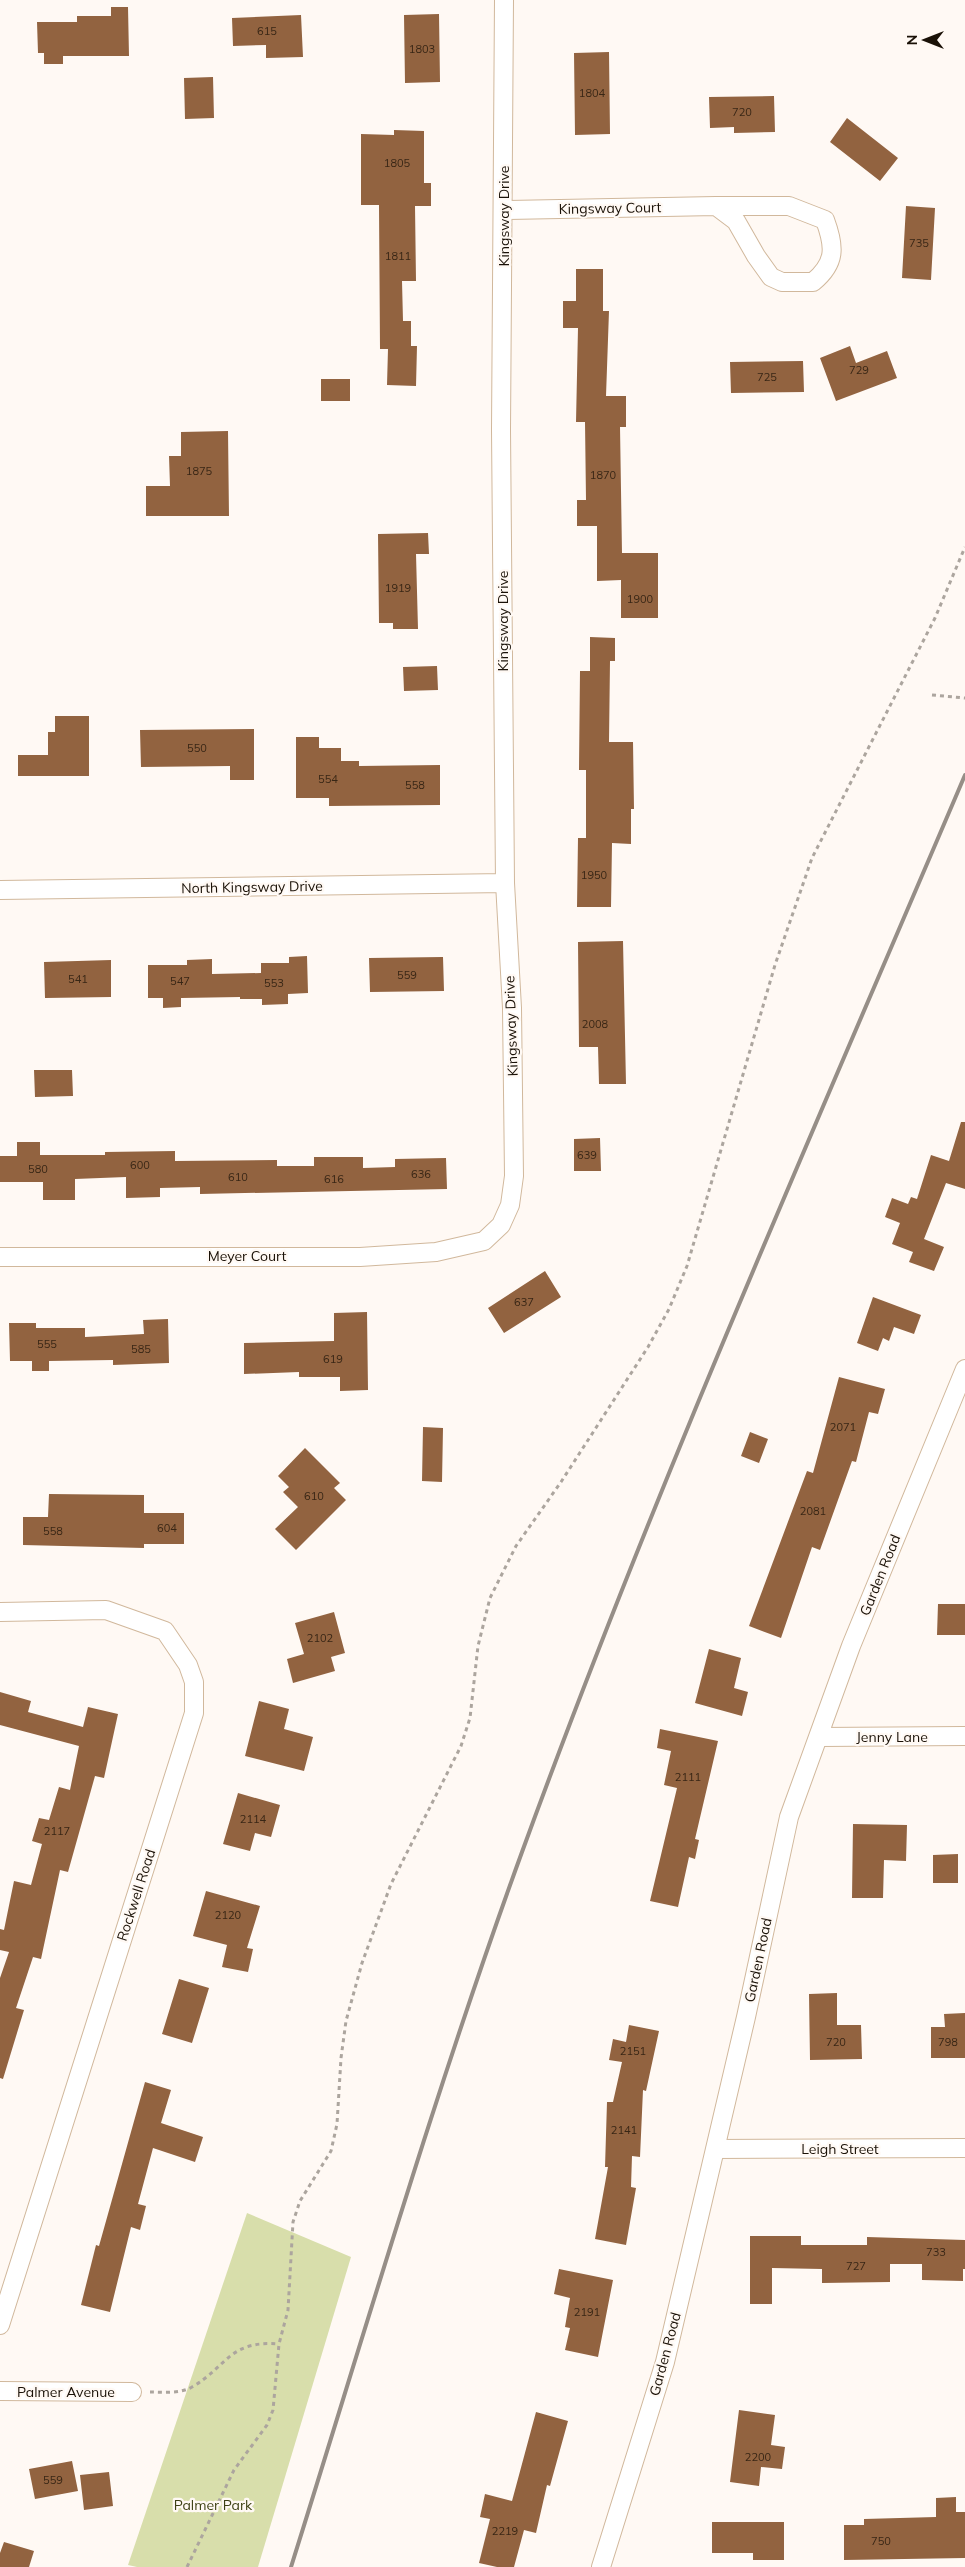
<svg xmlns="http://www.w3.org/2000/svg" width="965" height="2567" font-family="Mulish,sans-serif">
<rect width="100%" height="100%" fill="#fff9f4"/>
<path fill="#d8deab" d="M247 2213 351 2257 258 2567H137L128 2565Z"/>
<path fill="#926340" d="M111 7H128L129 56H63V64H44V53H38L37 22H77V16H111Z
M439 14 440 82 405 83 404 15Z
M301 15 303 57 266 58V45L233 46 232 18Z
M609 52 610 134 575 135 574 53Z
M213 77 214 118 185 119 184 78Z
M774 96 775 132 734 133V127L710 128 709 97Z
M847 118 898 158 880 181 830 142Z
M394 130 424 131V183H431V206H415L416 281H402L403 321H411V346H417L416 386 387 385 388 349H380L379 205H361V134L394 135Z
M906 206 935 208 931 280 902 278Z
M576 269H603V311H609L606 396H626V427H620L622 553H658V618H621V580L597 581V526H577V500H586L585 422H576L578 328H563V301H576Z
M850 346 856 363 887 351 897 378 836 401 820 358Z
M803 361 804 392 731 393 730 362Z
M321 379H350V401H321Z
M228 431 229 516H146V486H170L169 456H181V432Z
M428 533 429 554H416L418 629H393V623H379L378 534Z
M590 637 615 638V661H610L609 742H633L634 809H631V844L612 843 611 907H577L578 838H586V770H579L580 671H590Z
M437 666 438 690 404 691 403 667Z
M55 716H89V776H18V755H48V732H55Z
M254 729V780H230V766L141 767 140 730Z
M296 737H319V748H341V761H359V766L440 765V805L329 806V798H296Z
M623 941 626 1084H599L598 1047H579L578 942Z
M307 956 308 993 288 994V1004L262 1005V999H240V997L181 998V1007L163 1008V998H148V965H187V960L212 959V974L261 973V963H289V957Z
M443 957 444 991 370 992 369 958Z
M111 960V997L45 998 44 962Z
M34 1070H72L73 1096 35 1097Z
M961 1122H965V1189L946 1183 924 1239 944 1247 934 1271 909 1262 913 1252 892 1244 900 1223 885 1217 892 1198 908 1204 911 1197 917 1199 931 1155 949 1161Z
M600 1138 601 1171H574V1139Z
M17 1142H40V1155H105V1152L175 1151V1161L277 1160V1166H314V1157H363V1168L395 1167V1159L446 1158 447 1189 200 1194V1187L160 1188V1197L126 1198V1177L75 1179V1200H43V1182H0V1156H17Z
M545 1271 561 1297 504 1333 488 1308Z
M873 1297 921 1315 914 1334 894 1327 889 1341 883 1338 878 1351 857 1343Z
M367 1312 368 1390 340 1391V1377H299V1372L244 1374V1343L334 1341V1313Z
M168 1319 169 1363 113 1365V1360L49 1361V1371H32V1361H10L9 1323H36V1328H85V1337L144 1334 143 1320Z
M839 1377 885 1389 878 1414 869 1412 856 1462 852 1461 820 1550 812 1547 781 1638 749 1626 807 1471 813 1473Z
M423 1427 443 1428 442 1482 422 1481Z
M750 1432 768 1439 759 1463 741 1456Z
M305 1448 340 1483 334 1488 346 1500 296 1550 275 1529 298 1507 283 1492 289 1487 278 1476Z
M49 1494 144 1495V1513H184V1544H144V1548L23 1545V1517H48Z
M938 1604H965V1635H937Z
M334 1612 345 1653 331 1657 335 1671 293 1683 287 1659 304 1654 295 1623Z
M709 1649 741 1658 734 1688 748 1692 742 1716 695 1703Z
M0 1692 31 1701 28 1712 83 1727 88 1707 118 1714 104 1778 95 1776 68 1872 60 1870 41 1959 33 1957 16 2008 24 2010 3 2079 0 2078V1978L9 1952 0 1950V1929L4 1930 14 1881 31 1885 42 1844 32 1841 39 1818 49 1820 59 1787 70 1790 79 1746 0 1725Z
M259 1701 289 1709 284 1729 313 1737 304 1771 245 1756Z
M660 1729 718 1741 695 1839 699 1840 695 1859 689 1857 678 1907 650 1901 677 1788 664 1785 671 1751 657 1748Z
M238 1793 280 1805 271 1837 255 1833 250 1851 223 1844Z
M853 1824 907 1825 906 1861 884 1860 883 1898H852Z
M958 1854V1883H933V1855Z
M206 1891 260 1906 247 1948 253 1949 248 1972 222 1967 227 1945 193 1936Z
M179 1979 209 1988 192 2043 162 2034Z
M837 1993V2025H861L862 2059 810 2060 809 1994Z
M965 2013V2058H931V2027H945L944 2014Z
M629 2025 659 2031 646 2091 643 2090 640 2157 632 2156 631 2187 636 2188 626 2245 595 2239 608 2167H605L607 2102H613L622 2062 609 2060 613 2039 626 2042Z
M145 2082 171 2090 161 2123 203 2137 195 2162 153 2148 138 2204 146 2206 140 2230 131 2227 110 2312 81 2305 96 2245 99 2246Z
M750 2236H801V2245H867V2237L965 2240V2269H963V2281L922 2280V2264H890V2282L822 2283V2269L772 2268V2304H750Z
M559 2269 613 2280 598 2357 565 2350 570 2328 565 2327 570 2298 554 2294Z
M739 2410 775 2415 771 2445 785 2447 782 2469 761 2467 759 2486 730 2482Z
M536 2412 568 2421 550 2486 547 2485 536 2533 524 2530 514 2567H497L479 2563 490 2519 480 2517 485 2494 512 2501Z
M72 2461 78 2491 35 2499 29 2469Z
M109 2472 113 2506 84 2510 80 2475Z
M956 2497V2512H965V2558L844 2560V2525H864V2519L936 2517V2498Z
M712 2522H784V2560H753V2553H712Z
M4 2542 34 2551 29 2567H0V2553Z"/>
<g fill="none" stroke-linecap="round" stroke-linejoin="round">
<g stroke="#d1b89c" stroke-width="20">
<path id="street" d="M504 210 716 206 736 221 756 256 771 277 782 282H813C836 263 835 247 825 220L789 206H716
M0 890 505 883
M0 1257H360L436 1252 484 1241 501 1225 510 1205 514 1176 512 1008 505 883 501 430 504 0
M0 1612 106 1610 165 1631 188 1665 194 1682V1713L0 2325
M820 1737 965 1736
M715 2149 965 2148
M0 2391 132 2392
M601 2567 665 2362 746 2017 789 1817 851 1646 965 1369"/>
</g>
<path stroke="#aca59e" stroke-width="3" stroke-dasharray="4 4" stroke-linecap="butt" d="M932 695 965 698
M150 2392C164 2392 180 2394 192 2387 228 2366 229 2340 279 2344
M187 2567 234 2470 267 2425 273 2410 279 2344 288 2310 293 2222 300 2201 331 2151 337 2124 341 2058 346 2021 362 1963 391 1884 461 1746 470 1718 478 1646 490 1598 516 1546 561 1482 648 1347 669 1309 687 1266 775 965 812 858 935 618 965 547"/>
<use href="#street" stroke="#fff" stroke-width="18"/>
<path stroke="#968e87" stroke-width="4" d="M291 2567C366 2328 436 2088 522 1852 655 1487 813 1132 965 775"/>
</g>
<g text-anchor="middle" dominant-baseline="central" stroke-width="4.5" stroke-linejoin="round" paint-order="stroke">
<g font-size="11" fill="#382615">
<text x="267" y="31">615</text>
<text x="422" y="49">1803</text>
<text x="592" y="93">1804</text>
<text x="742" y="112">720</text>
<text x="397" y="163">1805</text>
<text x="919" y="243">735</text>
<text x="398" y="256">1811</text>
<text x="859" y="370">729</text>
<text x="767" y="377">725</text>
<text x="199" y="471">1875</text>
<text x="603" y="475">1870</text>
<text x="398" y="588">1919</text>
<text x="640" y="599">1900</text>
<text x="197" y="748">550</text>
<text x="328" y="779">554</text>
<text x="415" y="785">558</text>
<text x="594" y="875">1950</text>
<text x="407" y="975">559</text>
<text x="78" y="979">541</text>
<text x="180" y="981">547</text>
<text x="274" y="983">553</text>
<text x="595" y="1024">2008</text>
<text x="587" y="1155">639</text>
<text x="140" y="1165">600</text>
<text x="38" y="1169">580</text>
<text x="421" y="1174">636</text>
<text x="238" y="1177">610</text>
<text x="334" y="1179">616</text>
<text x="524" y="1302">637</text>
<text x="47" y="1344">555</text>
<text x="141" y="1349">585</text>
<text x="333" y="1359">619</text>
<text x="843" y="1427">2071</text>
<text x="314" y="1496">610</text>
<text x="813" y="1511">2081</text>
<text x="167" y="1528">604</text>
<text x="53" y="1531">558</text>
<text x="320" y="1638">2102</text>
<text x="688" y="1777">2111</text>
<text x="253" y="1819">2114</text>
<text x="57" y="1831">2117</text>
<text x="228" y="1915">2120</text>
<text x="836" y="2042">720</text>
<text x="948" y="2042">798</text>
<text x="633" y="2051">2151</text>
<text x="624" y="2130">2141</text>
<text x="936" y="2252">733</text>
<text x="856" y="2266">727</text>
<text x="587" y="2312">2191</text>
<text x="758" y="2457">2200</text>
<text x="53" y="2480">559</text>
<text x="505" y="2531">2219</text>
<text x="881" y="2541">750</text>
</g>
<g font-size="14" fill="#1a1107" stroke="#fff9f4">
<text transform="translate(610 208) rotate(-1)">Kingsway Court</text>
<text transform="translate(504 216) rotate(-90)">Kingsway Drive</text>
<text transform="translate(503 621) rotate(-90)">Kingsway Drive</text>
<text transform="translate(252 887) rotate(-1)">North Kingsway Drive</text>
<text transform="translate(511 1026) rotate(-92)">Kingsway Drive</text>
<text x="247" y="1256">Meyer Court</text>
<text transform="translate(880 1575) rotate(-68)">Garden Road</text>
<text x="892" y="1737">Jenny Lane</text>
<text transform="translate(136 1895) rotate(-72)">Rockwell Road</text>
<text transform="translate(758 1960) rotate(-78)">Garden Road</text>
<text x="840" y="2149">Leigh Street</text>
<text transform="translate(665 2354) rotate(-75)">Garden Road</text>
<text x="66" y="2392">Palmer Avenue</text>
</g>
<g font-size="14" fill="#3e4215" stroke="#fff9f4">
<text x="213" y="2505">Palmer Park</text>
</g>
</g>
<g transform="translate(925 40) rotate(270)" stroke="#fff9f4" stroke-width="4" paint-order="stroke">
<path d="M0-4L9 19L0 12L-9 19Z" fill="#1a1107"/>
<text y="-8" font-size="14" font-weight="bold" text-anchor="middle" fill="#1a1107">N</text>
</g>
</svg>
